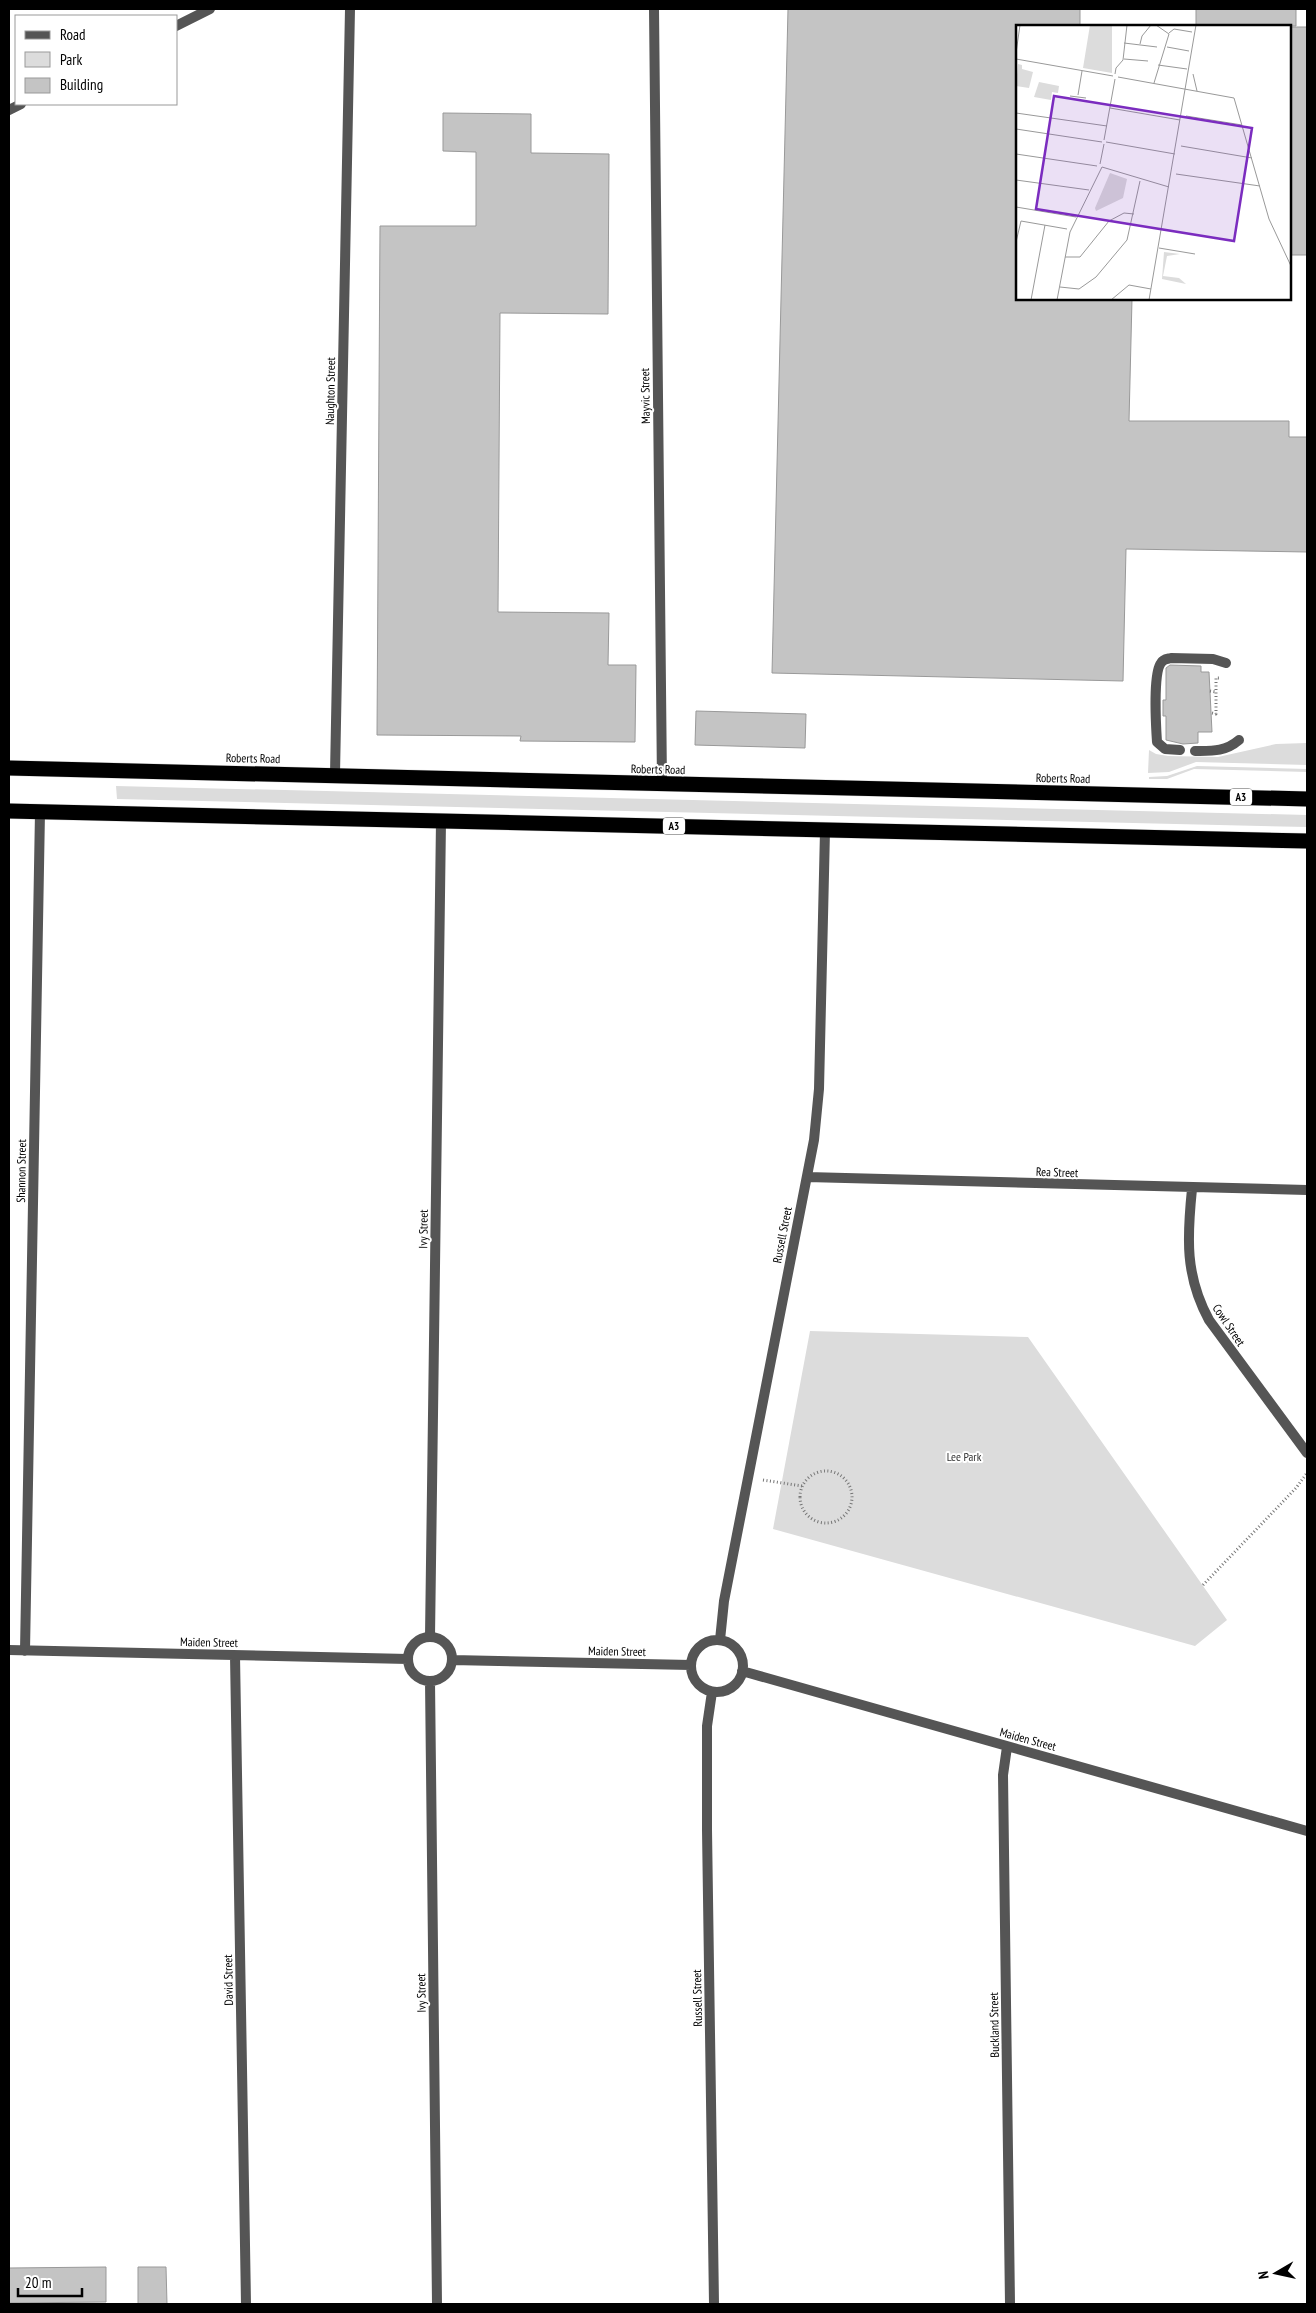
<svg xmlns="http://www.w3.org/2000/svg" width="1316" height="2313" font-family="'PT Sans Narrow',sans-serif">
<rect width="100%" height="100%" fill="#fff"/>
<path fill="#dcdcdc" d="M1307 743V765L1196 762 1169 772 1148 773 1149 750 1156 754 1168 756 1218 757 1276 744Z
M1197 766 1307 769V772L1194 769 1167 779H1149V777L1167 776Z
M116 786 1307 815V827L117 799Z
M810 1331 1028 1337 1227 1620 1195 1646 773 1529Z"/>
<path fill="#c4c4c4" stroke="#999" d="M788 9H1080V26H1017V299H1132L1129 421H1289V437H1307V552L1126 549 1123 681 772 673Z
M1196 9H1296V26H1196Z
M1290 27H1307V255H1290Z
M443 113 531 114V153L609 154 608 314 500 313 498 612 609 613 608 665H636L635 742 520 741 521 736 377 735 380 226H476V152L443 151Z
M1170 665 1201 666V672H1209L1212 732H1198V743L1183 744 1166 740V716H1163V700H1166V668Z
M696 711 806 714 805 748 695 745Z
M106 2267V2302L9 2303V2268Z
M138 2267H166L167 2304H138Z"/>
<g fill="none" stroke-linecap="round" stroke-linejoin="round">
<g stroke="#dbdbdb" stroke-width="16">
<path id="highway" d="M9 768 1307 799
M9 811 1307 841"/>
</g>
<path stroke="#777" stroke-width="3" stroke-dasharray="1 2.5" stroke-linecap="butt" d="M1210 691 1216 692
M1212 713 1216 714V678H1219
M800 1497a26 26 0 1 1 52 0a26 26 0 1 1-52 0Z
M763 1480 802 1486
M1203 1585 1296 1488 1307 1473"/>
<path stroke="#555" stroke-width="10" d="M1180 750 1165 749 1157 742C1156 727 1153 673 1161 663 1163 659 1167 659 1171 658L1213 659 1226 663
M1195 751C1212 751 1225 752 1239 740"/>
<path stroke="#555" stroke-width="10" d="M654 9 662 784
M176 26 210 9
M9 110 21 104
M335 774 350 9
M807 1177 1307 1190
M1192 1189C1187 1238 1185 1276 1209 1320L1307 1453
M408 1659a22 22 0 1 1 44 0a22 22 0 1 1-44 0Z
M430 1637 441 821
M691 1666a26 26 0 1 1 52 0a26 26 0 1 1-52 0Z
M720 1640 724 1601 814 1140 819 1089 825 831
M9 1650 408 1659
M25 1651 40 812
M235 1656 246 2304
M452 1660 691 1665
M742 1671 1307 1831
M430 1681 437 2304
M712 1692 707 1726V1830L714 2304
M1007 1747 1003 1775 1010 2304"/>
<use href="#highway" stroke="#000" stroke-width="15"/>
</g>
<g text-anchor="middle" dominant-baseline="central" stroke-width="4" stroke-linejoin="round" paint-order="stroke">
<g fill="#fff" stroke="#4c4c4c" stroke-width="1">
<rect x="1230" y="788.5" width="22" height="17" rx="4"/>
<rect x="663" y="817.5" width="22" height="17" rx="4"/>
</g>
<g font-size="11" font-weight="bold" fill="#000">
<text x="1241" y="797">A3</text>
<text x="674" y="826">A3</text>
</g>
<g font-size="12" fill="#000" stroke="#fff">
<text transform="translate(330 391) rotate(-89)">Naughton Street</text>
<text transform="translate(645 396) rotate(-91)">Mayvic Street</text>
<text transform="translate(253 758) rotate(1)">Roberts Road</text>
<text transform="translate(658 769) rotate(1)">Roberts Road</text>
<text transform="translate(1063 778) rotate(1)">Roberts Road</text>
<text transform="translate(21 1171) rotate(-89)">Shannon Street</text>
<text transform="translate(1057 1172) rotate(2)">Rea Street</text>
<text transform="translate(423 1229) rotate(-89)">Ivy Street</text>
<text transform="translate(782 1235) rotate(-79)">Russell Street</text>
<text transform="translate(1229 1325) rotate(56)">Cowl Street</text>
<text transform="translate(209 1642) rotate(1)">Maiden Street</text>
<text transform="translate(617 1651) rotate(1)">Maiden Street</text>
<text transform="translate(1028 1739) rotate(15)">Maiden Street</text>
<text transform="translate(228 1980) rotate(-91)">David Street</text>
<text transform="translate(421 1993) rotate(-91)">Ivy Street</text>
<text transform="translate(697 1998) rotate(-91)">Russell Street</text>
<text transform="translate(994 2025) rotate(-91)">Buckland Street</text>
</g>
<g font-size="12" fill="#333" stroke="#fff">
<text x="964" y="1456">Lee Park</text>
</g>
</g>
<g transform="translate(1016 25)">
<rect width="275" height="275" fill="#fff"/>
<path d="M74 0H96V48L67 43ZM2 39 6 40V44L17 47 13 63 0 61ZM23 57 43 61 42 68 36 67 35 75 18 72ZM94 148 111 154 107 173 80 186 79 183ZM148 227 164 229 151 231 147 251 163 253 170 259 146 254Z" fill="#dcdcdc"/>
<path fill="none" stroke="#999" stroke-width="1" d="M153 8 158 4 176 7M108 18 141 22M124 19 126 11 135 0M151 22 173 26M0 28 4 0M0 34 97 51M108 34 132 36M142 40 171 44M99 49 100 43 107 35 111 0M177 49 181 66M102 52 218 73 253 194 275 241M138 58 153 9 140 0M62 70 66 46M54 71 70 73M94 83 164 95M0 88 91 101M170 91 226 100M0 104 86 117M88 115 99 54M90 117 159 129M165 121 236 133M0 129 81 141M84 139 88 119M86 142 153 162M160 149 244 161M0 155 73 165M0 182 60 192M0 217 5 196 51 204M143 223 179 229M49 232H64L93 196 108 188 118 189M44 262 63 264 80 252 111 215 124 156M15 275 29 200M41 275 54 207 86 142M95 275 113 260 135 264M133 275 180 0"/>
<path fill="#7b2cbf" fill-opacity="0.15" stroke="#7b2cbf" stroke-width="2.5" d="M38 71 236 103 218 216 20 184Z"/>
<rect width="275" height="275" fill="none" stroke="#000" stroke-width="2.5"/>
</g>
<rect width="1316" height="2313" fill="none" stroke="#000000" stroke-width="20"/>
<rect x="15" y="15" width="162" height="90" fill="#ffffff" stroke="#999999"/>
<rect x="25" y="31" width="25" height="8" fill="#555555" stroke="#999999"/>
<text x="60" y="40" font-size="15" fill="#000000">Road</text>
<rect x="25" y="52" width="25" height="15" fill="#dcdcdc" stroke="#999999"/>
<text x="60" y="65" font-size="15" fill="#000000">Park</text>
<rect x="25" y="78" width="25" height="15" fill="#c4c4c4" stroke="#999999"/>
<text x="60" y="90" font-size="15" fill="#000000">Building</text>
<g transform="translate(1276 2273) rotate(261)" stroke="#ffffff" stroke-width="4" paint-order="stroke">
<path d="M0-4L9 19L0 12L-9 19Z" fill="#000000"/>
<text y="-8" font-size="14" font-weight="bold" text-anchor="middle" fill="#000000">N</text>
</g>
<path d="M18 2288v8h64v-8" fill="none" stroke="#000000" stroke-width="2.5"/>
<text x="25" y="2288" font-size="15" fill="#000000" stroke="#ffffff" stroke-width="4" paint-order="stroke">20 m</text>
</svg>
